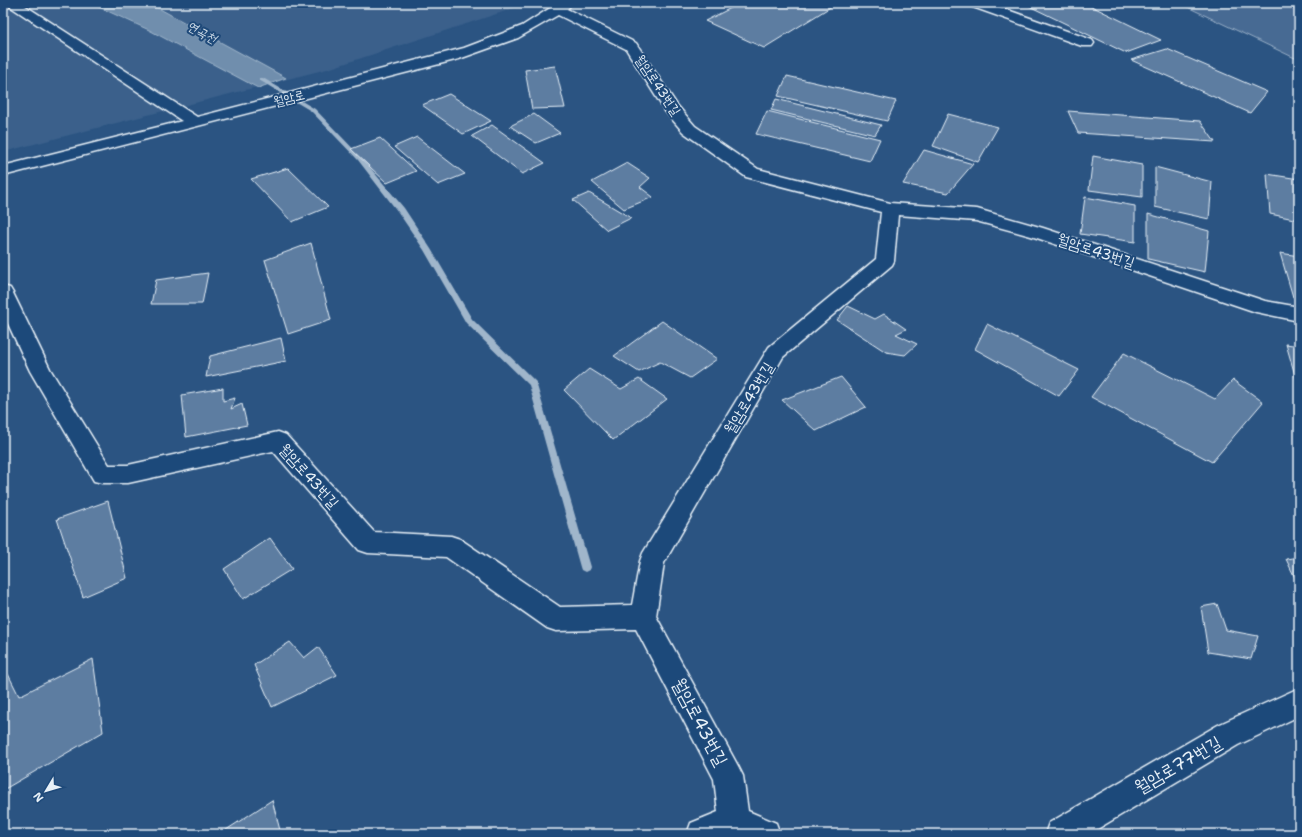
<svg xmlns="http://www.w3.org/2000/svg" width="1302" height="837" font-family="'Shantell Sans','Poor Story',sans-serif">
<rect width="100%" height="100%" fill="#2b5482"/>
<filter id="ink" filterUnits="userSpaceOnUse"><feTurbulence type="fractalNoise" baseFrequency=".025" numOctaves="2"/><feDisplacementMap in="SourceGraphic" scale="8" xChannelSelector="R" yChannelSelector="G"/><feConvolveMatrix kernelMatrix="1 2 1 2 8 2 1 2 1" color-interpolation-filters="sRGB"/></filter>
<g filter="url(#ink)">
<path fill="#3a608b" d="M3 3H530L331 68 3 152Z"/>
<path fill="#476b93" stroke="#98aec6" d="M1179 3H1299V60Z"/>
<path fill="#708ead" stroke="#a0b6cb" d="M90 3H149L286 78 258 88 149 30Z"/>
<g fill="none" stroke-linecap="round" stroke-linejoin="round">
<path fill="#a0b6cb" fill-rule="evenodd" d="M259 78H263L315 109 362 158 404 208 431 249 472 319 536 382 590 567 589 570 585 572 581 570 580 567 529 385 466 323 424 250 398 212 358 160 311 111 259 80Z"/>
</g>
<path fill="#5d7da1" stroke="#e8f1f8" d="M741 3H837L764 48 705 21Z
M1036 3H1085L1161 40 1126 53 1029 6Z
M1167 49 1267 92 1250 113 1131 60Z
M555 66 565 108 532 109 525 70Z
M787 76 896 101 887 121 778 96Z
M449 94 491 121 463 134 422 105Z
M776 99 881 125 875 135 771 110Z
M767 111 880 139 870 161 756 134Z
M1068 111 1200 121 1215 142 1078 133Z
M534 114 560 133 536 143 510 126Z
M948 114 998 127 978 162 933 146Z
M492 125 545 163 522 174 472 136Z
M417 137 465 174 438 185 394 147Z
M380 138 416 171 387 183 351 149Z
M924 150 973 164 948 193 903 184Z
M1093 156 1142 165V197L1089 190Z
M627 163 650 178 640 187 653 197 624 209 592 182Z
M1155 167 1212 182 1209 219 1155 207Z
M288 168 328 207 292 222 251 179Z
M1267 174 1299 179V220L1270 214Z
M589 193 631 218 607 230 573 200Z
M1085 197 1135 206V242L1080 234Z
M1148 214 1209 231 1205 272 1148 259Z
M311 243 331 320 288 334 265 260Z
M1280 253 1299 256V298L1293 297Z
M208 273 202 304H151L156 280Z
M848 306 875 319 884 314 906 329 896 334 917 344 905 355 886 352 837 320Z
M662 321 717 359 690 378 660 362 639 372 614 356Z
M987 324 1079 370 1059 396 975 349Z
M281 338 286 361 206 377 210 356Z
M1286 344 1299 346V389Z
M1124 353 1215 399 1233 380 1263 402 1212 462 1091 397Z
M589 369 621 389 639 379 667 399 613 440 564 390Z
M841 377 866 407 816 431 782 400Z
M223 388V401L235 398 231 409 242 404 247 425 186 437 182 395Z
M108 501 127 578 83 597 57 519Z
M270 538 292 569 243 599 224 569Z
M1299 557V586L1286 559Z
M1217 604 1226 630 1258 636 1251 659 1208 652 1201 607Z
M290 642 304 658 318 647 337 675 272 707 254 665Z
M93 659 103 732 3 790V676L8 674 19 696Z
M272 800 281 834H220Z"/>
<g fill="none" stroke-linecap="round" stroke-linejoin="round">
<g stroke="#e8f1f8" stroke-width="3">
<path id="minor" d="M5 3H21L197 117 464 48 522 26 558 3H573L567 9 636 43 677 105 695 126 758 169 890 203 977 209 1043 228 1265 301 1299 307V321L1256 312 1031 236 976 221 898 215 894 261 892 265 783 357 664 563 656 616 738 766 743 776 748 811 776 823 780 834H687L691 823 718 812 714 779 636 629 556 631 547 628 446 557 368 553 359 550 273 451 128 483H102L94 481 30 371 3 313V286L10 288 13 293 50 369 109 465H128L278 432 286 435 374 532 451 536 460 539 560 607 632 605 640 561 643 553 769 347 876 259 881 212 746 177 683 132 665 111 626 49 558 15 518 38 459 59 3 176V166L182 121Z
M968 3H988L1092 40 1094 43 1092 46H1082L970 6Z
M1299 688V716L1238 745 1089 834H1045L1049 823 1218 725Z"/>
</g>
<use href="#minor" fill="#1f4a7a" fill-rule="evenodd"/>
</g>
</g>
<g text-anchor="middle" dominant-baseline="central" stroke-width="4" stroke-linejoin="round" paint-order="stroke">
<g font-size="13" font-style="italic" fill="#d0dde9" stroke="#1f4a7a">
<text transform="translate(202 32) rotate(29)">연곡천</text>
</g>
<g font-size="13" fill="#e8f1f8" stroke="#1f4a7a">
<text transform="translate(658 85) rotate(56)">월암로43번길</text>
<text transform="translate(289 98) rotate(-14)">월암로</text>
</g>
<g font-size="15" fill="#e8f1f8" stroke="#1f4a7a">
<text transform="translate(1096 251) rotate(18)">월암로43번길</text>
<text transform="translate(749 398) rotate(-59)">월암로43번길</text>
<text transform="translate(309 476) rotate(48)">월암로43번길</text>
</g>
<g font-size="18" fill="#e8f1f8" stroke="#1f4a7a">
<text transform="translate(700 722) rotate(62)">월암로43번길</text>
<text transform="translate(1178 765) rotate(-30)">월암로77번길</text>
</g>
</g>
<rect width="1302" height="837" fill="none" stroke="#1f4a7a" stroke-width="16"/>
<rect x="8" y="8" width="1286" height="821" fill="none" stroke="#e8f1f8" stroke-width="1.5" filter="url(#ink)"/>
<g transform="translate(46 791) rotate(232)" stroke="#1f4a7a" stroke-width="3" paint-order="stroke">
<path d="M0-3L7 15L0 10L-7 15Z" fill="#e8f1f8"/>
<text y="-6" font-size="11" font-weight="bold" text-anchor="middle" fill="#e8f1f8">N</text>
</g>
</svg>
